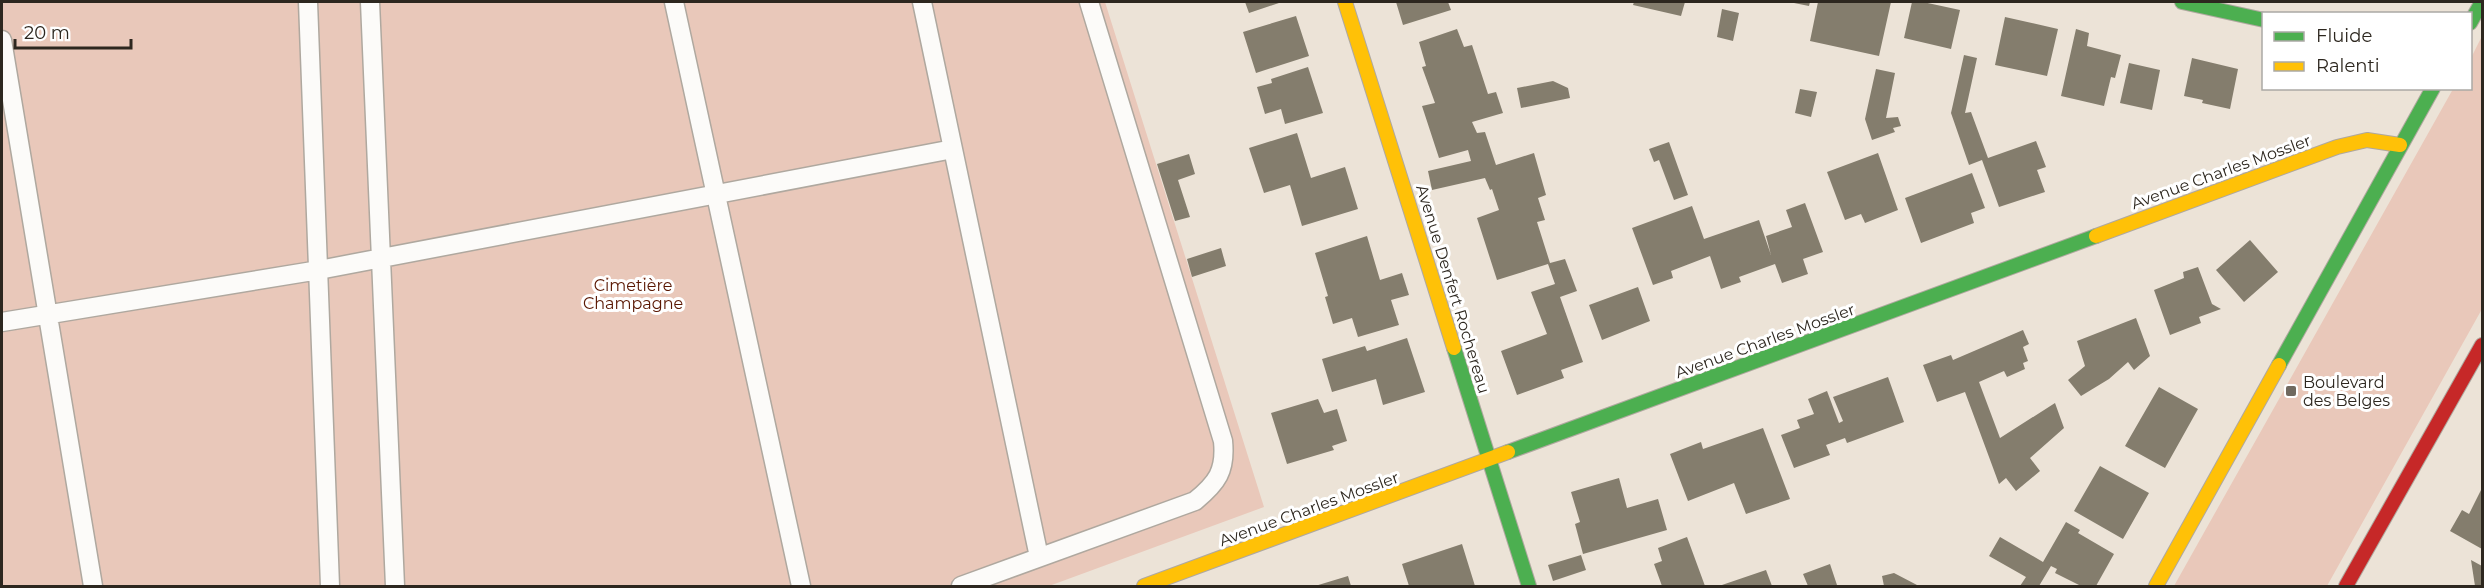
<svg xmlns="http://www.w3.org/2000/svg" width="2484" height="588" font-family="Montserrat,sans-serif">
<rect width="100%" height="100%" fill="#ece3d7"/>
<path fill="#e9c8ba" d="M2 2H1105L1264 507 1049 586H2Z
M2482 36V309L2327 586H2174L2453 89 2470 88 2471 58Z"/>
<path fill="#847d6d" d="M1245 2H1282L1249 13Z
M1396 2H1448L1451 10 1403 25Z
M1634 2H1685L1681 16 1633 5Z
M1818 2H1891L1879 56 1810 41Z
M1912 2H1923L1960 10 1951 49 1904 38Z
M1794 3V2H1810L1809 6Z
M1722 9 1739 13 1733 41 1717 37Z
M1296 16 1309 56 1256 73 1243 32Z
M2005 17 2058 29 2047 76 1995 65Z
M1457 29 1464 47 1472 45 1488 94 1496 92 1503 113 1472 122 1477 133 1485 132 1496 165 1534 153 1546 195 1538 198 1545 220 1537 222 1550 263 1565 259 1577 291 1560 297 1583 362 1561 370 1564 378 1517 395 1501 351 1547 334 1531 292 1555 284 1548 264 1497 280 1477 218 1499 210 1492 189 1490 190 1485 178 1432 190 1428 171 1471 161 1468 150 1439 158 1422 106 1435 103 1422 67 1426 66 1419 42Z
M2076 29 2089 33 2087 46 2121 55 2115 78 2111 77 2104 106 2061 96Z
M1964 55 1977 58 1965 113 1971 112 1988 158 2036 141 2046 167 2037 170 2045 192 1999 207 1982 160 1969 165 1951 113Z
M2192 58 2238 69 2230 109 2202 103 2203 100 2184 96Z
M2129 63 2160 70 2152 110 2120 103Z
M1308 67 1323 113 1285 124 1281 109 1265 114 1257 87 1272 83 1271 79Z
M1876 69 1895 73 1886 118 1898 117 1901 126 1893 128 1895 132 1872 140 1865 119Z
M1553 81 1568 88 1570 98 1521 108 1517 88Z
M1800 89 1817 92 1811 117 1795 113Z
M1297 133 1311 178 1345 167 1358 209 1302 226 1290 185 1264 193 1249 148Z
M1669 142 1688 195 1674 200 1659 160 1654 162 1649 149Z
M1878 153 1898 210 1865 223 1861 214 1845 220 1827 172Z
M1189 154 1195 174 1178 180 1190 217 1175 221 1157 164Z
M1972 173 1985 208 1971 213 1974 223 1921 243 1905 198Z
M1805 203 1823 252 1803 259 1808 274 1782 283 1775 264 1739 277 1741 282 1721 289 1710 256 1671 271 1673 278 1653 285 1632 228 1692 206 1704 239 1759 220 1771 255 1766 236 1792 227 1786 210Z
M1367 236 1380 280 1402 273 1409 295 1391 300 1399 325 1358 337 1352 318 1333 324 1325 297 1328 296 1315 253Z
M2250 240 2278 272 2244 302 2216 270Z
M1221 248 1226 266 1192 277 1187 259Z
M2198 267 2212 304 2221 309 2199 317 2201 323 2170 335 2154 290 2184 278 2183 272Z
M1638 287 1650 321 1602 340 1589 305Z
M2136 318 2150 356 2134 370 2128 362 2109 379 2081 396 2068 380 2085 366 2077 341Z
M2023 330 2029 344 2023 347 2028 361 2023 363 2025 369 2007 377 2004 371 1979 382 2000 438 2055 403 2064 428 2030 458 2040 471 2016 491 2006 478 1999 484 1965 392 1937 402 1923 365 1951 355 1953 360Z
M1407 338 1425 392 1383 405 1376 379 1332 392 1322 359 1365 346 1367 351Z
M1888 377 1904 422 1847 443 1845 438 1826 445 1830 455 1794 468 1781 435 1800 428 1797 420 1814 414 1808 399 1827 391 1839 423 1843 421 1833 397Z
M2159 387 2198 409 2165 468 2125 446Z
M1318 399 1324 413 1337 409 1347 441 1332 446 1334 450 1287 464 1271 413Z
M1763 428 1790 499 1746 514 1734 483 1688 501 1670 454 1701 442 1703 449Z
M2100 466 2149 493 2123 539 2074 511Z
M1619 478 1627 508 1658 499 1667 530 1583 554 1575 524 1580 522 1571 492Z
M2482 488V549L2450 531 2462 510 2469 514Z
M2066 522 2080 530 2078 533 2114 554 2096 586H2081L2055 573 2057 569 2051 566 2039 586H2020L2026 577 1989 556 2000 537 2043 562Z
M1687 537 1705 586H1662L1654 564 1662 561 1658 548Z
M1462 544 1475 586H1409L1402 564Z
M1581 555 1586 570 1553 581 1548 565Z
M2471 560 2482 566V586H2475Z
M1830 564 1837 585 1808 586 1803 574Z
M1766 570 1772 586H1719Z
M1894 573 1917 585 1884 586 1882 576Z
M1348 576 1351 586H1315Z"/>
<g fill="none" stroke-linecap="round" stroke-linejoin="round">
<g stroke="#afa89f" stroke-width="21">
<path id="lane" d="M308 2 330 586
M370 2 395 586
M674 2 801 586
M922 2 1039 557
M2 40 93 586
M2 322 319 270 953 149
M961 586 1195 501C1217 483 1226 471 1223 441L1089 2"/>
</g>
<g stroke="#afa89f" stroke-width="16">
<path id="fast" d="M2182 2 2264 20
M2470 23 2482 2
M1454 348 1529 586
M2279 365 2433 88
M1508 452 2096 236"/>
</g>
<g stroke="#afa89f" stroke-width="16">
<path id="slow" d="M1345 2 1454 348
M2096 236 2337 147 2367 140 2400 145
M1144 586 1508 452
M2156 586 2279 365"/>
</g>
<g stroke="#afa89f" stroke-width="16">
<path id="jam" d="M2346 586 2482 345"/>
</g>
<use href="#lane" stroke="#fcfbf9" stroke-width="18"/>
<use href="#fast" stroke="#4caf50" stroke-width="14"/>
<use href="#slow" stroke="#ffc107" stroke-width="14"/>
<use href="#jam" stroke="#c62828" stroke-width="14"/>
</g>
<rect fill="#70695f" stroke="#fff" stroke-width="2" x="2285" y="385" width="12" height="12" rx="3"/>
<g text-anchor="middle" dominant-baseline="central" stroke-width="6" stroke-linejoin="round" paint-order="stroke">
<g font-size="16" fill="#2d271f" stroke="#fff">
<text transform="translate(2221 172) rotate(-20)">Avenue Charles Mossler</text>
<text transform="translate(1453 289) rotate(73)">Avenue Denfert Rochereau</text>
<text transform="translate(1765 341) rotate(-20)">Avenue Charles Mossler</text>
<text transform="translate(1309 509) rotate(-20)">Avenue Charles Mossler</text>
</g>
<g font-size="16" fill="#591601" stroke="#fff">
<text x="633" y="285">Cimetière<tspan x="633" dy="18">Champagne</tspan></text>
</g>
<g font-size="16" fill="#2d271f" stroke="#fff" text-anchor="start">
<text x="2303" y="382">Boulevard<tspan x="2303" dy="18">des Belges</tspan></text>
</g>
</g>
<rect width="2484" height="588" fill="none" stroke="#2d271f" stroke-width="6"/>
<rect x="2262" y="12" width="210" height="78" fill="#ffffff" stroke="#aba9a5" stroke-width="1.5"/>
<rect x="2274" y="32" width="30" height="9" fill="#4caf50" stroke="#aba9a5" stroke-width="1.5"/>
<text x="2316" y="42" font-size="18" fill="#2d271f">Fluide</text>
<rect x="2274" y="62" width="30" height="9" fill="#ffc107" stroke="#aba9a5" stroke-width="1.5"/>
<text x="2316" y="72" font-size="18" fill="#2d271f">Ralenti</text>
<path d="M15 39v9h116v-9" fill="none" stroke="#2d271f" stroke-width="3"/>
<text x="24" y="39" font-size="18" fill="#2d271f" stroke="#ffffff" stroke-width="4.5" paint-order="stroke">20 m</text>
</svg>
